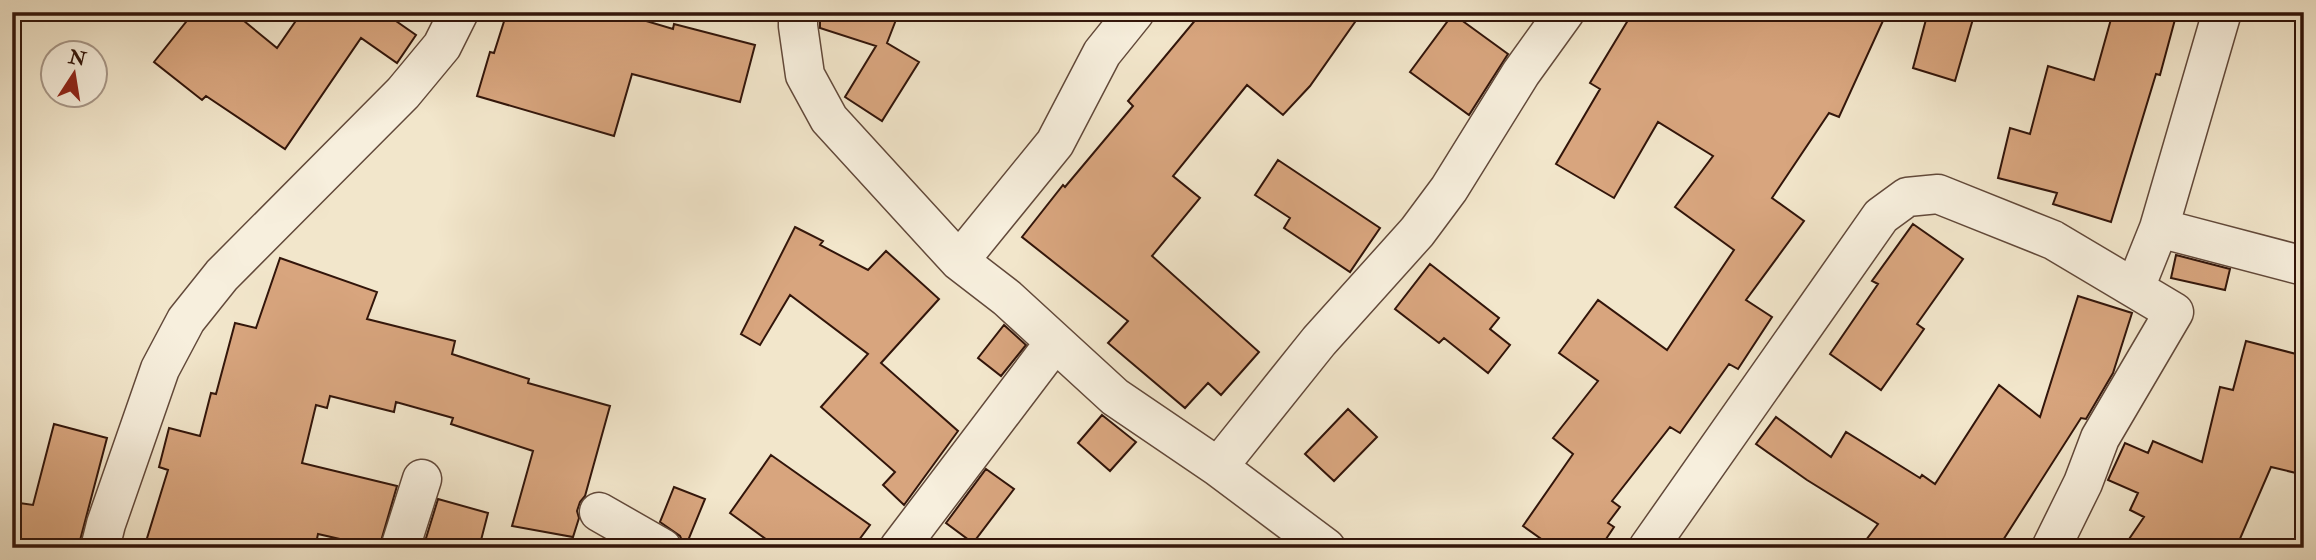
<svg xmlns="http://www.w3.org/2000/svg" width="2316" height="560" font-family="'IM FELL Double Pica',serif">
<rect width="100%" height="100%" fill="#f2e6cb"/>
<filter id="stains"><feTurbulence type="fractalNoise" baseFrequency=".00286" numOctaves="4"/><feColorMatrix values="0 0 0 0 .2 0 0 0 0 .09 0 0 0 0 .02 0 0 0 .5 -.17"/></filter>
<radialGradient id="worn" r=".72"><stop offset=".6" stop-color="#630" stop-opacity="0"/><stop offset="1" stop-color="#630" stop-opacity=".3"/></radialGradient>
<path fill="#d8a57e" stroke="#32150a" stroke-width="2" d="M194 12H233L277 48 302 12H383L416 35 397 63 361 38 285 149 206 96 202 100 154 62Z
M507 12H616L673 29 674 24 755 45 740 102 632 74 614 136 477 96 490 52 494 53Z
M820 12H899L887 43 919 62 882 121 845 97 876 46 820 28Z
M1202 12H1362L1310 86 1283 115 1247 85 1173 176 1200 198 1152 256 1259 352 1221 395 1208 383 1185 408 1108 343 1128 321 1022 237 1063 185 1065 187 1133 106 1128 101Z
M1633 12H1887L1839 117 1829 113 1772 198 1804 221 1746 300 1772 317 1738 369 1729 364 1680 433 1670 427 1612 501 1620 507 1608 523 1614 527 1600 548H1554L1523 526 1573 454 1553 438 1598 381 1559 353 1598 300 1667 350 1734 250 1675 207 1713 156 1658 122 1614 198 1556 164 1600 89 1590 83Z
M1928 12H1975L1955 81 1913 68Z
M2113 12H2177L2160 75 2156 74 2111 222 2053 204 2057 193 1998 178 2010 128 2030 134 2048 66 2094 80Z
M1453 14 1508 54 1469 115 1410 72Z
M1278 160 1380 228 1350 272 1284 228 1290 218 1255 195Z
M1913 224 1963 259 1917 324 1924 329 1881 390 1830 354 1878 284 1872 281Z
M795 227 823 241 820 245 868 270 886 251 939 299 881 363 958 431 904 505 883 485 895 472 821 407 868 354 790 295 760 345 741 334Z
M2176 255 2230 269 2225 290 2171 278Z
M280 258 377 292 367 319 455 341 452 354 529 379 528 383 610 406 585 496 580 502 577 511 579 518 573 537 512 526 533 451 451 424 453 418 396 402 394 412 330 396 327 408 316 405 302 463 397 486 379 548 318 534 315 548H144L168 470 159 467 169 428 200 436 211 393 216 394 235 323 256 328Z
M1430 264 1499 318 1490 329 1510 345 1488 373 1444 338 1439 343 1395 309Z
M2078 296 2132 313 2113 373 2086 419 2081 418 1998 548H1860L1878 524 1807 480 1756 444 1776 417 1831 457 1846 432 1920 478 1922 475 1935 484 1999 385 2040 417Z
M1004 325 1026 345 1001 376 978 358Z
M2246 341 2304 356V442L2296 473 2271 467 2236 548H2123L2144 517 2130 510 2138 493 2108 480 2125 443 2148 453 2153 441 2202 462 2220 387 2233 390Z
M1348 409 1377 437 1334 481 1305 454Z
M1102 415 1136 442 1110 471 1078 443Z
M54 424 107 438 78 548H12V502L33 505Z
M771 455 870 525 853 548H778L730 513Z
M986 469 1014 489 973 543 946 523Z
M674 487 705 499 685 548 680 536 660 522Z
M438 499 488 513 479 548H423Z"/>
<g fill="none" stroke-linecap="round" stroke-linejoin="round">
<g stroke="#62493a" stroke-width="41">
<path id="minor" d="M798 12V26L805 75 829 119 959 261 1007 298 1115 397 1218 467 1326 548
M2159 228 2304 266
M959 261 1055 143 1102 53 1135 12
M2135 288 2159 228 2222 12
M1218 467 1319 341 1417 232 1449 189 1521 73 1565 12
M599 512 662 548
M100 548 106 524 160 369 186 320 222 275 403 93 442 46 459 12
M400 548 422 479
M899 548 1055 342
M1648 548 1881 216 1907 197 1938 194 2053 240 2174 312 2100 438 2083 483 2051 548"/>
</g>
<use href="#minor" stroke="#f7efdd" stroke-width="38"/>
</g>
<rect width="2316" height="560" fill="none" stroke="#f2e6cb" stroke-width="42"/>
<rect x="14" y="14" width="2288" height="532" fill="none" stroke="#32150a" stroke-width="3.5"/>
<rect x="21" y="21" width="2274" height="518" fill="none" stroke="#32150a" stroke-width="2"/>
<g transform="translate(74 74) rotate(12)"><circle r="33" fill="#f7efdd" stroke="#a89889" stroke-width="2"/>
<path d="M0-5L12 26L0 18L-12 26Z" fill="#8f2418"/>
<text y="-10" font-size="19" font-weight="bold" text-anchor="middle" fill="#32150a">N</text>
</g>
<rect width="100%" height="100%" filter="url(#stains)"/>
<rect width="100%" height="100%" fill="url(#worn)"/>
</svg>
